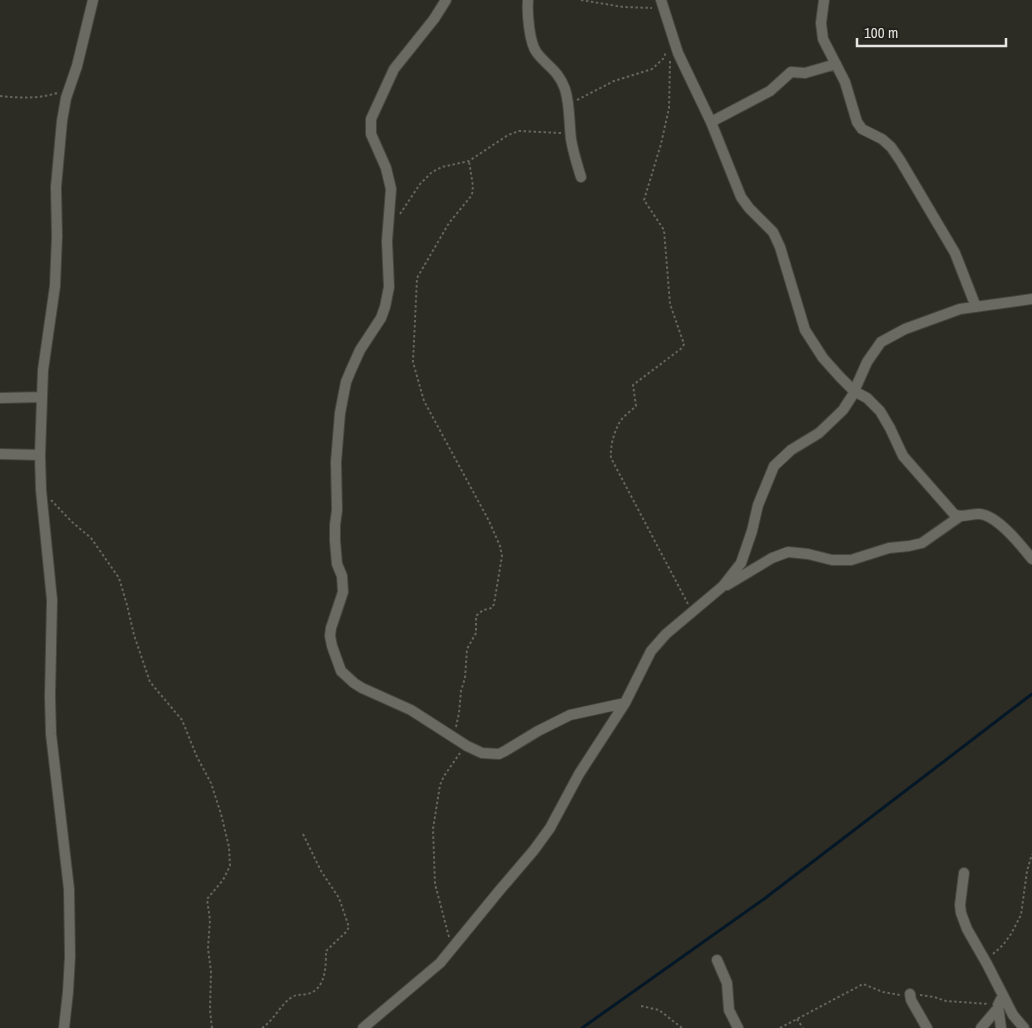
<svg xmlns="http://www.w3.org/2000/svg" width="1032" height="1028" font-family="'Archivo Narrow',sans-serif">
<rect width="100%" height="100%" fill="#2c2b24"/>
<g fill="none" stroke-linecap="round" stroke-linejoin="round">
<path stroke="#031727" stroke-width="3" d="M582 1028 764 899 1032 694"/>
<g stroke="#464640" stroke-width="12">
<path id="minor" d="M446 0 434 19 394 69 371 119V134L386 168 391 189 387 241 389 287 385 307 381 318 360 350 351 370 346 382 340 413 336 462 337 510 335 525V541L337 564 342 576 343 592 331 628 330 636 332 646 341 671 354 683 362 688 411 710 467 746 482 753 499 754 505 751 538 731 570 715 625 703
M528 0C527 12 529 43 537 53 548 67 558 70 565 89 570 105 569 123 571 139 573 152 577 164 581 177
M661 0 678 53 711 122 741 197 749 208 773 232 780 247 805 330 823 358 840 377 854 391 867 398 880 411 890 428 903 456 954 514C962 519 971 513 980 514 998 516 1021 545 1032 559
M824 0 821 23 823 39 845 82 857 122 862 129 882 139 891 147 900 160 955 253 976 307
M711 122 770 91 791 72 805 73 836 64
M0 398 42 397
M0 454 40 455
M727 585 772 558 788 552 808 554 832 560H851L889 548 909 546 922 543 959 517
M964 873 960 905 961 913 967 929 987 964 1013 1015 1024 1028
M717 960 727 983 729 1010 738 1028
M910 994 911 1000 927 1028
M64 1028 68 992 70 956 69 889 51 734 50 696 52 600 41 490 40 455 43 370 55 286 57 236 56 187 62 121 66 98 77 66 93 0
M363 1028 440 963 499 891 534 850 550 828 579 774 625 703 651 651 666 634 723 586 741 563 752 531 758 505 774 466 791 450 819 433 843 410 852 396 867 362 881 342 905 329 960 309 1032 299
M981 1028 998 1008
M1001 1028 998 1005 1003 995"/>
</g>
<path stroke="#65645e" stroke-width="2" stroke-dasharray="2.5 2.5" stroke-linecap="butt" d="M581 0 623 7 652 8
M670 61 669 108 661 144 644 200 664 230 670 304 684 344 682 348 633 385 636 406C631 411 625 415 621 420 614 431 610 446 611 458L688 604
M0 96C20 98 38 99 57 93
M577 100 614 81 652 69 664 58 666 51
M400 214 420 184 432 172 442 167 469 161 508 135 519 131 561 133
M51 500 72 522 91 538 119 578 127 605 134 635 150 682 182 720 197 757 211 783 221 814 229 847 230 866 223 880 207 899 210 920 208 948 211 972 210 1010 212 1028
M456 727 459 713 461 691 465 678 467 649 476 633V616L483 610 492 608 494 604 502 556 500 546 489 521 424 401 413 362 417 278 449 223 472 195 473 186 469 161
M449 937 435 884 433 829 440 785 444 776 460 753
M993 954 1003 945 1011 934 1021 915 1027 871 1032 854
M920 995 934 997 946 1001 989 1004
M641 1006 659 1010 682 1028
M797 1019 803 1028
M262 1028C274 1020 280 1005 292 997 297 994 302 995 307 994 326 990 326 966 326 951L346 932 349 927 339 898 321 871 302 832
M780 1028 863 984 883 992 900 995"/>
<use href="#minor" stroke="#6a6962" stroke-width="10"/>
</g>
<path d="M857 38v8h149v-8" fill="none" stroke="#e6e6e2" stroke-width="2.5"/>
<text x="864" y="38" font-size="15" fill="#e6e6e2" stroke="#22211b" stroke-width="4" paint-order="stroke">100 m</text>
</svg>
